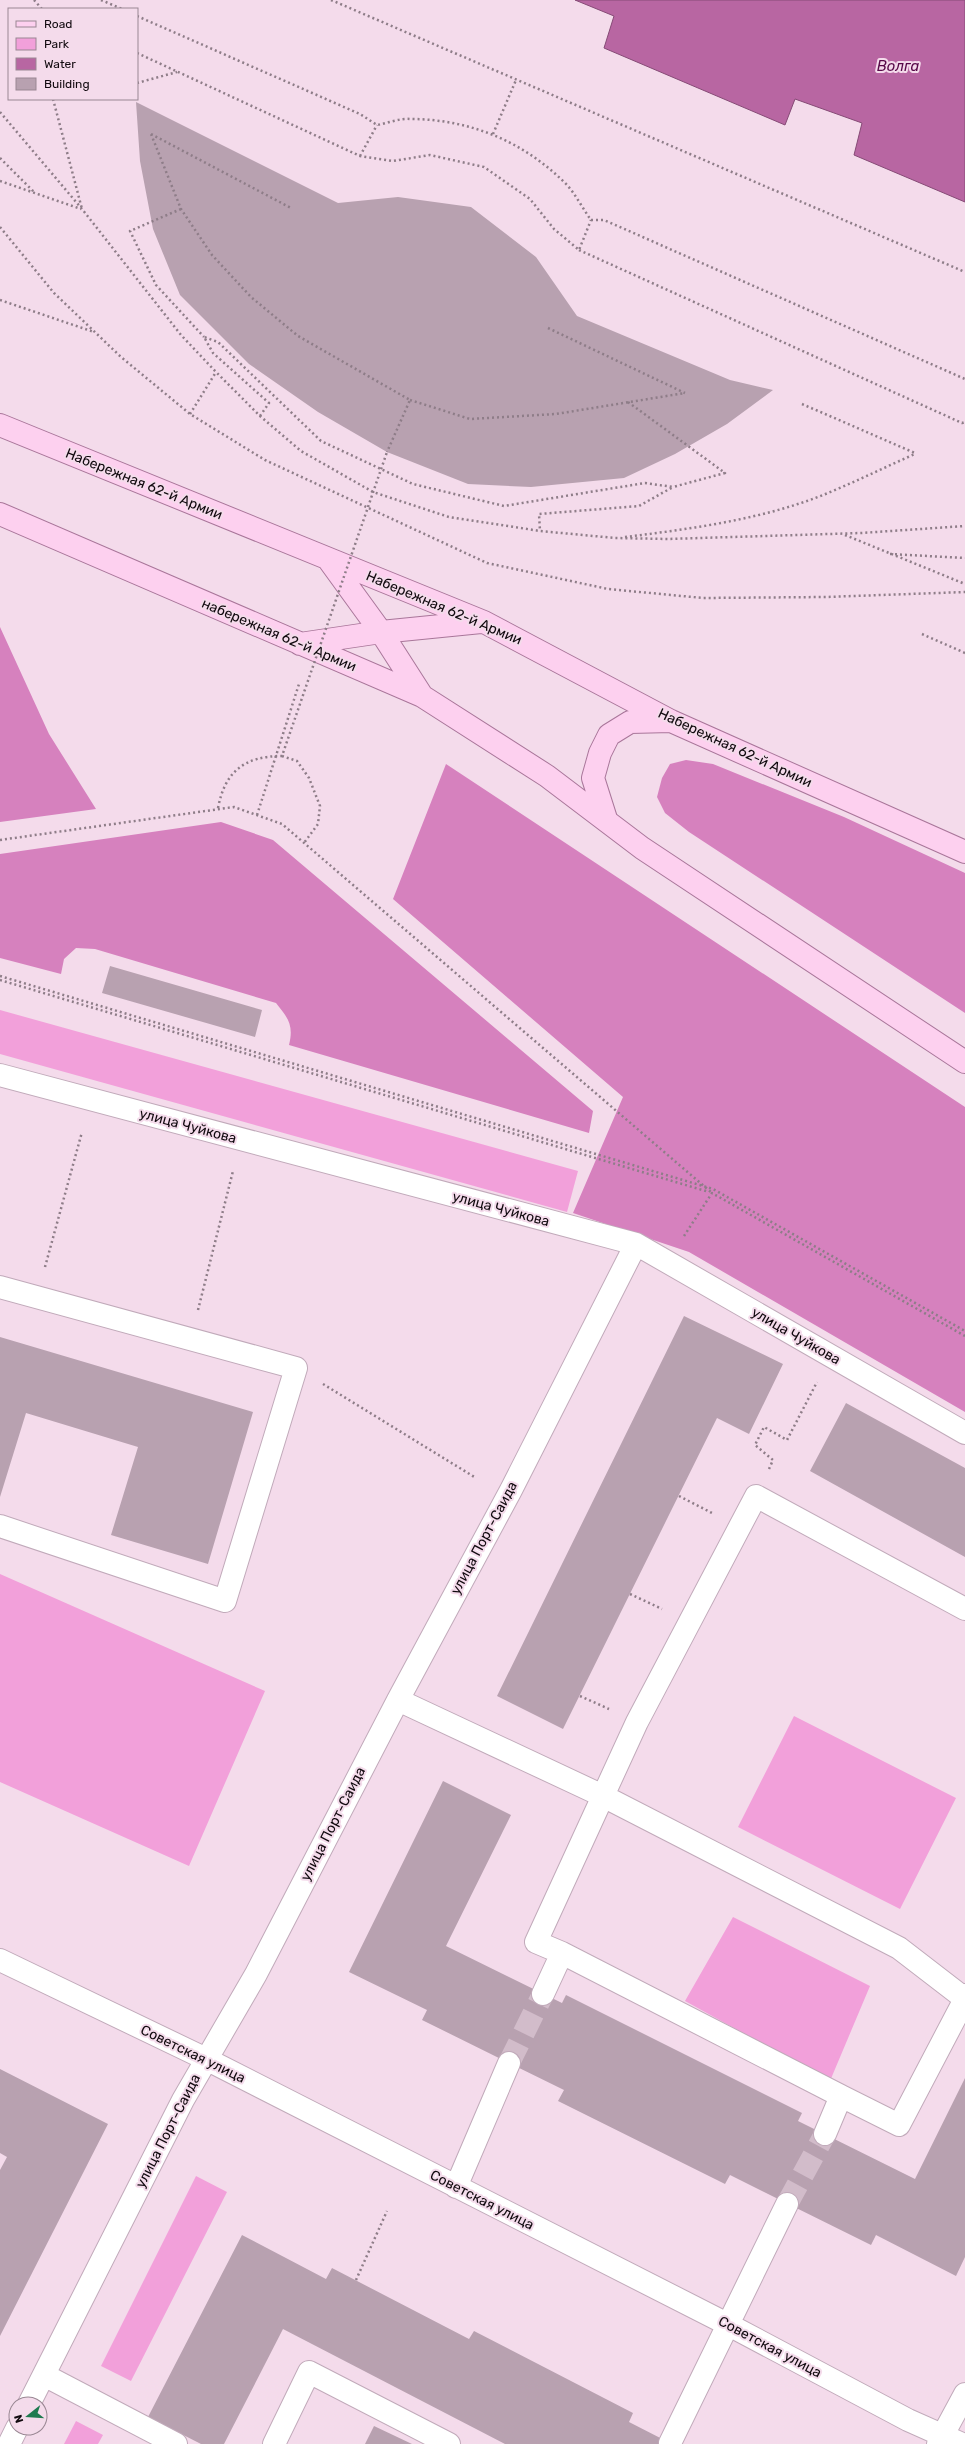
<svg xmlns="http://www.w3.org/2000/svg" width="965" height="2444" font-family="Rubik,sans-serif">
<rect width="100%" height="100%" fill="#f4dbeb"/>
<path fill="#f2a0da" d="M0 1010 578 1171 567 1212 0 1054Z
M0 1574 265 1691 189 1866 0 1782Z
M794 1716 956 1798 900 1909 738 1827Z
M733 1917 870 1986 830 2081 685 2001Z
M196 2176 227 2192 131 2381 101 2366Z
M76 2421 103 2435 98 2444H64Z"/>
<path fill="#d681be" d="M0 627 49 734 96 809 0 822Z
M686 760 713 764 844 817 965 873V1013L689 832 665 813 657 797 662 778 670 764Z
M446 764 965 1107V1412L689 1252 573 1213 623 1097 393 899Z
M221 822 273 840 593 1111 589 1133 289 1045C294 1025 288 1018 276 1003L95 949 76 948 64 959 61 974 0 958V854Z"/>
<path fill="#b866a2" stroke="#864a76" d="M575 0H965V202L854 155 862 123 795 99 785 125 604 48 614 16Z"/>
<path fill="#b8a1b0" d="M136 102 338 203 398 197 471 207 536 257 577 316 730 380 773 390 727 424 675 454 624 478 531 487 468 484 387 452 318 412 249 364 180 295 153 229 140 161Z
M110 966 262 1010 255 1037 102 993Z
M684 1316 783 1364 749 1434 717 1418 563 1729 497 1696Z
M0 1337 253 1412 208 1564 111 1535 138 1447 26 1413 0 1497Z
M846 1403 965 1468V1557L810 1471Z
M443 1781 511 1815 446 1946 562 2003 566 1995 802 2113 798 2121 915 2179 965 2078V2257L956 2276 876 2235 871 2245 730 2175 725 2184 558 2101 564 2090 422 2020 427 2010 349 1972Z
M0 2069 108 2124 0 2336V2170L7 2157 0 2153Z
M242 2235 326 2279 332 2268 469 2339 474 2331 633 2413 629 2422 672 2444H505L283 2329 224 2444H201L148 2417Z
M374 2426 412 2444H365Z"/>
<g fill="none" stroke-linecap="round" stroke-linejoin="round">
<path stroke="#d2bcca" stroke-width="22" stroke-dasharray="22 11" stroke-linecap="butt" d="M509 2063 543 1994
M787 2204 825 2134"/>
<g stroke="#c1aaba" stroke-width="24">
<path id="minor" d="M0 1075 636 1244 965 1433
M0 1287 296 1368 225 1601 0 1526
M398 1700 603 1796 637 1722 756 1496 965 1609
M562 1953 841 2096 825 2134
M0 1960 206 2059 729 2325 908 2420 962 2444
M543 1994 562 1953 536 1942 603 1796 899 1948 964 1998 965 1995
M841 2096 899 2125 965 1999
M456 2187 509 2063
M44 2375 176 2444
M29 2404 183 2100 256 1974 398 1700 511 1490 636 1244
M670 2443 787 2204
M9 2444 17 2428
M274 2444 309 2372 449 2444
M938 2444 965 2394"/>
</g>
<g stroke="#a9769a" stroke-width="24">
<path id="major" d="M0 425 484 622 671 721 965 852
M0 514 422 696 547 776 642 848 965 1062
M328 559 381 632 422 696
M300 644 381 632 481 622
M606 819 593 778 600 753 609 735 630 722 671 721"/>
</g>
<path stroke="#8e7d88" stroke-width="2.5" stroke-dasharray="2 3" stroke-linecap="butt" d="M34 0 42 9
M101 0 122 9
M331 0 965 272
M137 16 360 114 377 125C388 123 400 118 410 119 470 119 525 142 567 185 576 195 583 209 591 220
M137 53 360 156 393 161 430 155 484 167 530 199 554 229 579 250 591 220
M137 83 177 72
M53 99 82 209
M0 112 82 209 181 335 216 372 260 416 301 451 373 492 449 517 540 531 615 538 668 539 861 533 965 526
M151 134 181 209 212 255 251 297 298 336 410 400 387 452
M151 134 291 208
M493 134 516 80
M360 156 377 125
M0 158 35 193
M0 181 81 209
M181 209 130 231 156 285 204 337
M591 220H604L965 379
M0 227 54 293 121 357 190 414 265 460 487 563 608 589 703 598 826 597 965 592
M579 250 962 423 965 422
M0 300 94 332
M548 328 685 393
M410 400 470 419 556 414 685 393
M628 402 725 473 673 487
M802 404 915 453
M190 414 216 372
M260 416 269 403 213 353 204 337 218 342 321 441 413 484 504 506 645 483 673 487 639 506 539 514 540 531
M845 535 965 584
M625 537C690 529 757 520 818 497 851 484 883 468 915 454
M890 554 965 558
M922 634 965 653
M282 756 297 761 309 778 320 806 318 824 304 843
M257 815 299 684
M0 840 234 807 282 824 712 1193
M0 976 713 1189 965 1331
M0 980 709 1192
M684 1236 712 1193 965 1336
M45 1267 82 1132
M198 1310 233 1171
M323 1384 476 1478
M769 1469 773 1460 755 1445 764 1427 787 1440 817 1382
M679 1496 712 1513
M630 1594 662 1609
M580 1696 609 1709
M356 2280 387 2211"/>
<use href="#minor" stroke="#fff" stroke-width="22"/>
<use href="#major" stroke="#fdd0ef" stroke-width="22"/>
<path stroke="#8e7d88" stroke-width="2.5" stroke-dasharray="2 3" stroke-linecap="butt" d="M218 808C225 771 245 756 282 756L387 452"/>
</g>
<g text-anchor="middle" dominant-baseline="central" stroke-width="4" stroke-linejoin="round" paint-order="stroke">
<g font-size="14" fill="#10090e" stroke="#f4dbeb">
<text transform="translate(144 484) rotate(22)">Набережная 62-й Армии</text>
<text transform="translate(444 608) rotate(23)">Набережная 62-й Армии</text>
<text transform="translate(279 635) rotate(23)">набережная 62-й Армии</text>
<text transform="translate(735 748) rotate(25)">Набережная 62-й Армии</text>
<text transform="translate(188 1126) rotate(15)">улица Чуйкова</text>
<text transform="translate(501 1209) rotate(15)">улица Чуйкова</text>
<text transform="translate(796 1336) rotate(30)">улица Чуйкова</text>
<text transform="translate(484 1538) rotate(-62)">улица Порт-Саида</text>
<text transform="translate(333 1824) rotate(-63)">улица Порт-Саида</text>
<text transform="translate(193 2054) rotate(26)">Советская улица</text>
<text transform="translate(168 2131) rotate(-63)">улица Порт-Саида</text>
<text transform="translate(482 2200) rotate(27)">Советская улица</text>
<text transform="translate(770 2347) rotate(28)">Советская улица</text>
</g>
<g font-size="15" font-style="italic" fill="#570948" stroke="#f4dbeb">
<text x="898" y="66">Волга</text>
</g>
</g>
<rect x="8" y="8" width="130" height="92" fill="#f4dbeb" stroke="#998793"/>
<rect x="16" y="21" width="20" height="6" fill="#fdd0ef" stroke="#998793"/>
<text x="44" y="28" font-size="12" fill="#10090e">Road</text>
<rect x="16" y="38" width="20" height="12" fill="#f2a0da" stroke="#998793"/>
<text x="44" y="48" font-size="12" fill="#10090e">Park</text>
<rect x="16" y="58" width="20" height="12" fill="#b866a2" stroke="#998793"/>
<text x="44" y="68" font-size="12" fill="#10090e">Water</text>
<rect x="16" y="78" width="20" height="12" fill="#b8a1b0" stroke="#998793"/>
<text x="44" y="88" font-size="12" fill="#10090e">Building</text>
<g transform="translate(28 2416) rotate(253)"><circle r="19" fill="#f4dbeb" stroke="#998793"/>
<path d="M0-3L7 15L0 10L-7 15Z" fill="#1e7a4f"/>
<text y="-6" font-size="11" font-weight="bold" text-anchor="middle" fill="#10090e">N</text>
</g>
</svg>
